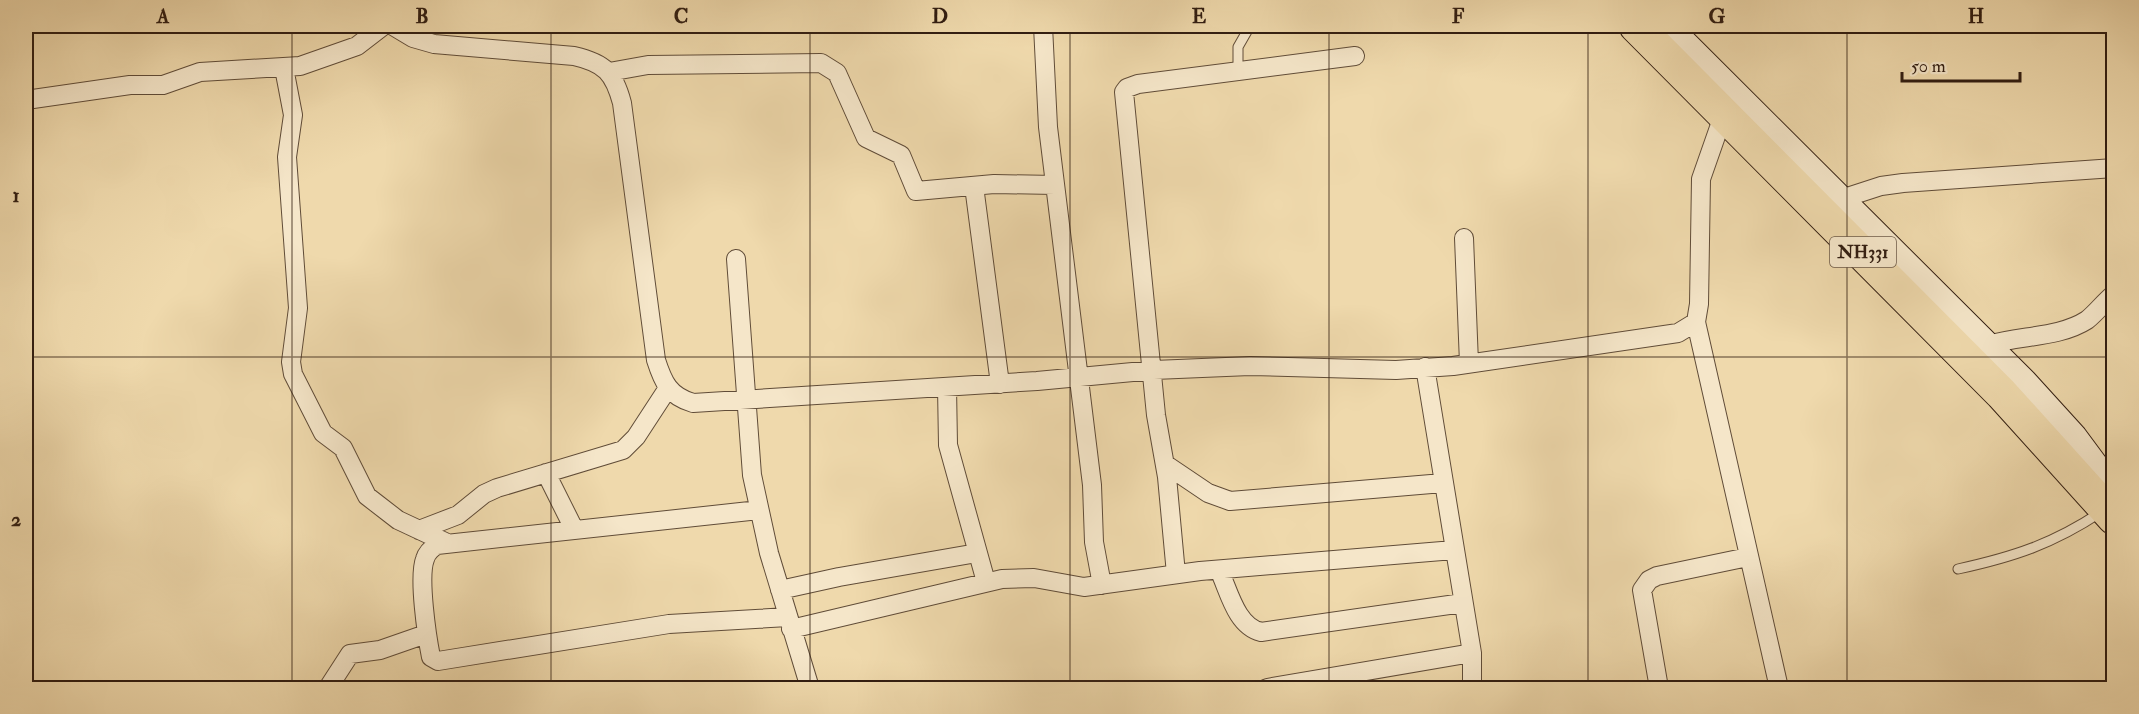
<svg xmlns="http://www.w3.org/2000/svg" width="2139" height="714" font-family="'IM FELL Double Pica',serif">
<rect width="100%" height="100%" fill="#efd9ac"/>
<filter id="stains"><feTurbulence type="fractalNoise" baseFrequency=".00333" numOctaves="4"/><feColorMatrix values="0 0 0 0 .2 0 0 0 0 .09 0 0 0 0 .02 0 0 0 .5 -.17"/></filter>
<radialGradient id="worn" r=".72"><stop offset=".6" stop-color="#630" stop-opacity="0"/><stop offset="1" stop-color="#630" stop-opacity=".3"/></radialGradient>
<g fill="none" stroke-linecap="round" stroke-linejoin="round">
<g stroke="#604c38" stroke-width="11">
<path id="lane" d="M1238 71V47L1250 26
M1958 569C2013 557 2053 544 2101 512"/>
</g>
<g stroke="#604c38" stroke-width="20">
<path id="street" d="M393 26 413 38 434 44 574 56C605 63 614 73 622 103L656 360C663 382 669 396 693 403L1037 381 1154 370 1250 366 1396 370 1453 366 1678 333 1696 322 1699 304 1701 179 1722 119
M1043 26 1048 127 1092 485 1094 542 1102 585
M284 68 293 115 287 157 298 308 291 362 293 374 323 433 343 448 367 496 398 520 445 542
M609 72 648 65 821 63 837 73 866 138 901 155 916 191 994 184 1055 185
M26 100 130 85H163L200 72 300 66 357 46 383 26
M974 186 1000 384
M1841 199 1881 186 1903 183 2114 168
M1464 238 1469 363
M736 259 752 475 769 553 810 688
M1696 322 1779 688
M1988 345C2020 335 2059 338 2087 320 2097 312 2104 302 2114 294
M1425 367 1472 653V688
M947 387 948 445 986 582
M1165 464 1208 493 1230 501 1443 483
M546 473 574 529
M759 510 437 545C432 548 427 552 425 559 418 577 427 637 431 657L438 661 669 624 788 617
M419 530 458 515 484 494 497 488 623 450 636 437 668 388
M1219 570C1229 591 1236 626 1261 632L1463 603
M1176 574 1167 477 1156 415 1124 92 1127 88 1138 84 1355 56
M780 590 839 577 977 553
M791 629 1002 579 1034 578 1084 587 1200 571 1454 550
M328 688 350 654 380 650 426 634
M1267 688 1472 653
M1659 688 1642 590 1649 580 1657 576 1748 557"/>
</g>
<g stroke="#311d11" stroke-width="28">
<path id="secondary" d="M1667 26 2024 382 2074 437 2114 491"/>
</g>
<g stroke="#311d11" stroke-width="35">
<path id="highway" d="M1636 26 2002 394 2114 518"/>
</g>
<use href="#lane" stroke="#f5e6c9" stroke-width="9"/>
<use href="#street" stroke="#f5e6c9" stroke-width="18"/>
<use href="#secondary" stroke="#f5e6c9" stroke-width="26"/>
<use href="#highway" stroke="#efd9ac" stroke-width="33"/>
</g>
<path fill="none" stroke="#311d11" stroke-width="1.5" stroke-opacity="0.55" d="M292 26V688M551 26V688M810 26V688M1070 26V688M1329 26V688M1588 26V688M1847 26V688M26 357H2114"/>
<g text-anchor="middle" dominant-baseline="central" stroke-width="4.5" stroke-linejoin="round" paint-order="stroke">
<rect fill="#f5e6c9" stroke="#6c5948" stroke-width="1.5" x="1830" y="237" width="66" height="30" rx="4.5"/>
<g font-size="18" font-weight="bold" fill="#311d11">
<text x="1863" y="252">NH331</text>
</g>
</g>
<rect width="2139" height="714" fill="none" stroke="#efd9ac" stroke-width="66"/>
<path d="M1902 72v9h118v-9" fill="none" stroke="#311d11" stroke-width="3"/>
<text x="1911" y="72" font-size="18" fill="#311d11" stroke="#f5e6c9" stroke-width="4.5" paint-order="stroke">50 m</text>
<rect x="33" y="33" width="2073" height="648" fill="none" stroke="#311d11" stroke-width="2"/>
<g font-size="20" text-anchor="middle" font-weight="bold" fill="#311d11">
<text x="163" y="23">A</text>
<text x="422" y="23">B</text>
<text x="681" y="23">C</text>
<text x="940" y="23">D</text>
<text x="1199" y="23">E</text>
<text x="1458" y="23">F</text>
<text x="1717" y="23">G</text>
<text x="1976" y="23">H</text>
<text x="16" y="202">1</text>
<text x="16" y="526">2</text>
</g>
<rect width="100%" height="100%" filter="url(#stains)"/>
<rect width="100%" height="100%" fill="url(#worn)"/>
</svg>
